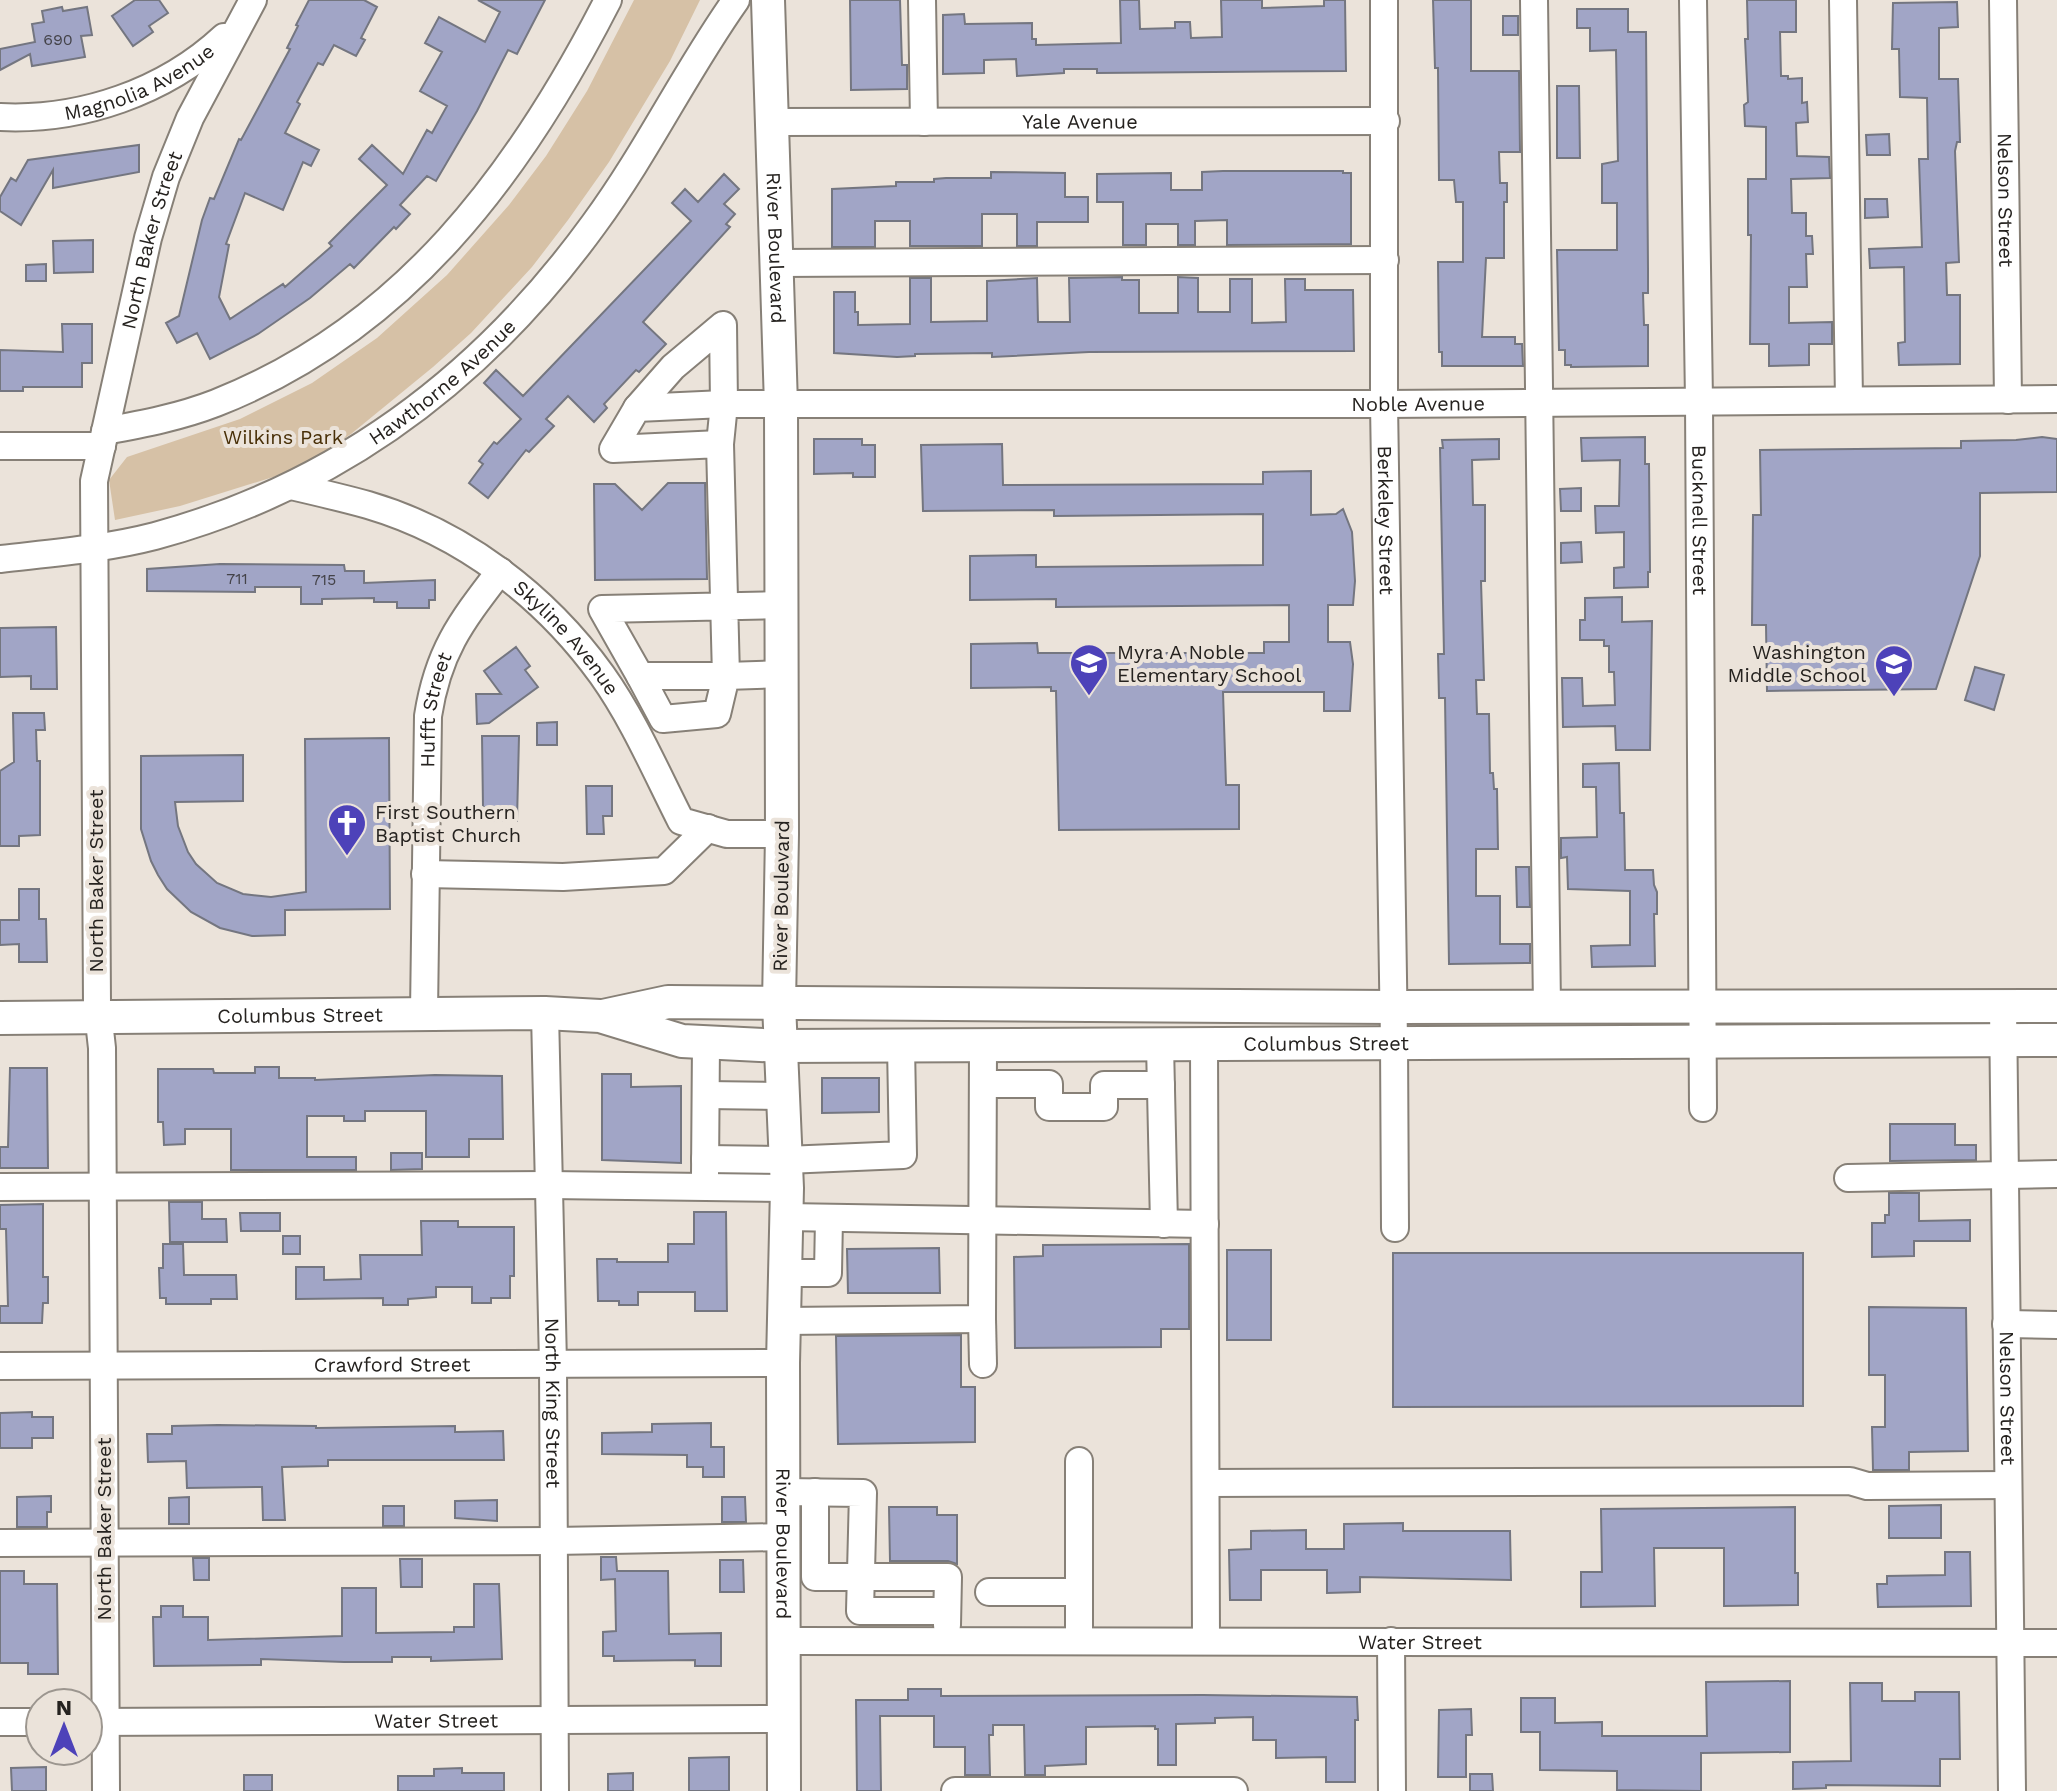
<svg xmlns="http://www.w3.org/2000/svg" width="2057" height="1791" font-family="'Work Sans',sans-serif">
<rect width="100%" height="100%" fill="#ebe3da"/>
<path fill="#d6c1a6" d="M634 0H700L670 61 609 162 568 220 532 267 471 333 433 367 351 434 299 469 180 506 115 520 109 480 127 457 240 419 312 383 377 338 447 275 509 205 546 156 587 91Z"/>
<path fill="#a1a5c6" stroke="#747680" stroke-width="2" d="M135 0H159L168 13 149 26 153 32 133 46 112 16Z
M309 0H364L377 7 361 38 365 40 356 56 334 45 323 65 318 63 297 102 300 104 285 133 319 150 311 166 303 162 283 210 245 193 226 244 229 245 219 297 230 319 283 284 285 287 332 246 329 243 387 185 359 159 372 145 403 174 427 130 432 133 447 106 420 91 442 52 425 43 439 17 485 42 500 12 478 0H545L517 54 508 50 477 111 436 181 427 176 400 205 410 214 396 229 394 227 354 268 350 264 310 298 258 334 210 359 197 333 177 343 166 323 179 316 202 220 210 198 214 199 239 139 241 140 290 49 287 48 298 26 296 25Z
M850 0H900L902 65H907V89L851 90Z
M1120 0H1139L1140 29 1175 28V22H1190L1191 38 1222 37 1221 0H1262V8L1324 6V0H1345L1346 71 1097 73V69H1064V73L1017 76 1016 59 984 60V73L943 74V15L964 14 965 24 1032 23V39H1036V45L1121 43Z
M1433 0H1471V71H1519L1520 152H1499L1500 183H1507V202H1504V258H1486L1482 337H1515V344H1522L1523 366H1442V352H1439L1438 262H1463V202H1456L1454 180H1439L1438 68H1435Z
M1747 0H1796V32H1780L1781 76H1788V79L1802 78V103L1807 102 1808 122 1796 123 1797 156 1829 157 1830 178 1791 179 1792 213H1806V236H1812L1813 254H1806L1807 287H1789V323L1832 322V344H1809V365L1769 366V344H1750L1751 235H1748V179H1766V127L1745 126 1744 105 1748 102 1745 39H1748Z
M1957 2 1958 27 1939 28V79H1958L1960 142H1957L1955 151 1959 262 1946 263 1947 295H1960V364L1899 365 1898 343 1905 342 1904 267 1870 268 1869 249 1922 247 1919 159H1928L1927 98 1900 97 1899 49H1892L1893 3Z
M62 7 63 11 87 7 92 35 81 36 85 57 32 66 30 54 0 70V49L35 42 32 24 44 22 42 11Z
M1577 9H1628V32H1646L1648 268V293H1643L1644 325H1648V366L1571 367V365H1565V350H1559L1557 250H1617V203H1602V164L1618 161 1616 50 1590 51V28H1577Z
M1503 16H1518V35H1503Z
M1557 86H1579L1580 158H1557Z
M1889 134 1890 155H1867L1866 135Z
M139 145V172L53 188V170L21 225 0 211V197L11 178 16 181 28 160Z
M1223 171H1343V173H1351V244L1227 245V220L1195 221V245H1178V224H1146V245H1123V202H1097V174L1171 173V190H1202V172Z
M991 172 1065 173V197H1088V222H1037V246H1017V214H982V246H910V221H875V247H832V189L896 186V182H934V179L946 178H991Z
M724 174 739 189 724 204 735 214 726 224 730 227 643 322 666 344 639 372 636 370 604 404 607 408 594 422 568 396 546 419 554 426 529 452 526 450 488 498 469 483 483 464 479 461 494 442 497 444 521 419 484 383 496 370 523 396 691 221 672 203 685 189 698 202Z
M1865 199H1887L1888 217 1865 218Z
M93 240V272L54 273 53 241Z
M46 264V281H26V265Z
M1122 277V280H1139V313H1178V277L1198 278V312H1230V279H1252V323L1286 322 1285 279H1305V290H1353L1354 351 1089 352 992 357V353L915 354V356L897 357 834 353V292H855V312H858V325L910 324V278H931V322L987 321V281L1037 278 1038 322H1070L1069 278Z
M62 324H92V363H82V387H23V391H0V350L63 352Z
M1645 437V464H1649L1650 572H1648V587L1614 588V568L1624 567V532L1596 533 1595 506H1619L1620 460 1582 461 1581 438Z
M2042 437 2057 439V492L1980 493V556L1936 689 1767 691 1766 625H1752L1753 515H1761L1760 450 1961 448V441L2016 440Z
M814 439H862V445H875V477H853V473L814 474Z
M1499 439V459L1472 460 1473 505H1485V581H1481L1484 680H1476L1477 714H1489L1490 773H1493L1494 789H1497L1498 849H1476V896H1500V944H1530V963L1449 964 1445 698H1439L1438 654H1444L1440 448H1443L1442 440Z
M1002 444 1003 485 1263 484V472L1311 471V515L1336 514 1343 509 1352 532 1355 581 1353 605H1328V642H1350L1353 664 1350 711H1324V692H1223L1226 785H1239V829L1059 830 1056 691H1051V687L971 688V644L1037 643 1038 653H1264V642H1289V605L1056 607V599L970 600V556L1036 555V567L1263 565V514L1054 516V510L923 511 921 445Z
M668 483H705L707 579 595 580 594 484H615L642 510Z
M1581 488V511H1561L1560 489Z
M1581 542 1582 562 1561 563V543Z
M220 564 344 565 345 571H364V583L435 580V600H429V608H397V602H374V598L322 599V604H301V587H255V592L147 591V569Z
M1622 597V622L1652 621 1650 750H1616L1615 726 1563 727 1562 678H1582L1583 706 1615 705 1614 672H1609V646H1604V640H1580V620H1585V598Z
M56 627 57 689H31V676L0 677V628Z
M516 647 530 666 525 670 538 687 489 723 477 724 476 694H501L484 671Z
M1975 667 2004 675 1994 710 1965 700Z
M13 713H44L45 730H36L37 761H40V835L19 836V846H0V771L14 762Z
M557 722V745H537V723Z
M482 736H519L517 821H488V807H483Z
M389 738 390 909 285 910V935L252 936 220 928 191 912 167 889 158 875 151 861 141 829V756L243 755V801L175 802 178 826 188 852 196 864 217 883 243 894 271 897 306 892 305 739Z
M1619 763 1620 813H1624L1625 870H1653L1654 885 1657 892V914H1654L1655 966 1592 967 1591 946 1630 945V891L1568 889 1567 857 1561 858V838L1597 837 1596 787H1583V764Z
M586 786H612V816H603L604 834H587Z
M1516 867H1529L1530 907H1517Z
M19 889H39V919H46L47 962H19V944L0 945V920H19Z
M255 1067H279V1078H315V1080L435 1075 502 1076 503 1139H469V1157H426V1111H365V1121H344V1116H307V1157H356V1170H231V1129H185V1144L164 1145 163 1122H158V1069H213L214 1073H255Z
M10 1068H47L48 1168H0V1147H8Z
M602 1074H631V1087L681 1086V1163L602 1160Z
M822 1078H879V1112L822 1113Z
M1890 1124H1955V1145H1976V1160L1890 1161Z
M391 1153H422V1169L391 1170Z
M1889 1193H1919V1221L1970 1220V1241H1914V1256L1872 1257V1223H1885V1215H1889Z
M169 1202H202V1219H226L227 1242H170Z
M43 1204V1277H48V1303H43L42 1323H0V1306H8L6 1229H0V1205Z
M694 1212H726L727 1311H695V1292H638V1305H619V1301H598L597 1259H617V1262H668V1244H694Z
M240 1213H280V1231H241Z
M421 1221H458V1227H514V1276H510V1298H491V1303H472V1287H436V1297L408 1299V1305H383V1298L296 1299V1267H324V1280L361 1279 360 1255H422Z
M283 1236H300V1254H283Z
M163 1244H183L184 1275H236L237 1299H211V1304H166V1298H160L159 1268H163Z
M1189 1244V1329H1161V1347L1015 1348 1014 1257 1043 1256V1245Z
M939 1248 940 1293H848L847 1249Z
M1227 1250H1271V1340H1227Z
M1393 1253H1803V1406L1393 1407Z
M1869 1307 1966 1308 1968 1451 1909 1452V1470H1873L1872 1427H1885V1375H1869Z
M961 1335V1387H975V1442L838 1444 836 1336Z
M32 1412V1417H53V1438H32V1448H0V1413Z
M711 1423V1447H724V1477H703V1467H687V1455L602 1454V1433L652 1432V1424Z
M218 1425 316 1426V1428L455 1426V1432L503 1431 504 1460H328V1466L282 1467 285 1520H263L262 1487 187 1488 186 1461 148 1462 147 1434H172V1426Z
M51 1496V1512H47V1527H17V1497Z
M189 1497V1524H169V1498Z
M722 1497H745L746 1522H722Z
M497 1500V1521L455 1518V1501Z
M1941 1505V1538H1889V1506Z
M383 1506H404V1526H383Z
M889 1507H937V1515H957V1564L948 1561H890Z
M1795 1507V1573H1798V1605L1724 1606V1548H1654L1655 1606 1581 1607V1572H1602L1601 1509Z
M1403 1523V1531H1510L1511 1580 1360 1577V1592L1327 1593V1570H1261V1600H1230L1229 1550 1251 1549V1531L1306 1530V1549H1344V1524Z
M1945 1552H1970L1971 1606 1878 1607 1877 1584H1887V1576L1945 1575Z
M601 1557H616L617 1571H668L669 1634 721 1633V1666H695V1660L614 1661V1656H603V1632L616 1631 615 1579 601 1580Z
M193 1558H209V1580H194Z
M400 1559H422V1587H401Z
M720 1560H743L744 1592H720Z
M0 1571H24V1584H57L58 1674H28V1663H0Z
M474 1584H499L502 1659 431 1661V1657H392V1662H344L261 1659V1665L154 1666 153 1617H161V1606H183V1617H208V1640L342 1636V1588H376V1633L454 1632V1627H474Z
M1790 1681V1752L1701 1753V1791L1617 1790V1771L1540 1770V1732H1521V1698H1555V1723L1602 1722V1736H1707L1706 1682Z
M1850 1683H1882V1701H1915V1692H1959L1960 1759H1940V1786L1826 1785V1788L1793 1789V1762L1851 1761Z
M908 1689H941V1696L1203 1695 1357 1697 1358 1720H1355V1782H1326V1757L1276 1758V1740H1253V1717L1215 1718V1723L1176 1724V1765H1158V1729H1155V1726L1086 1727V1764L1045 1766V1775H1025L1024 1725H993V1735H989L990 1775H965V1747H934V1716H880L881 1791H857L856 1700H908Z
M1471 1709 1472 1735H1466V1777H1438L1439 1710Z
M729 1757V1791H689V1758Z
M46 1767V1791H12L11 1768Z
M462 1768V1773H504V1791H398V1776H434V1769Z
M633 1773V1791H608V1774Z
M1470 1774H1492L1493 1791H1470Z
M244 1775H272V1791H244Z"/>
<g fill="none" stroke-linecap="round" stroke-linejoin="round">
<g stroke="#878077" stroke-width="30">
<g id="minor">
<path d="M922 0 924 122"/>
<path id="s1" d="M1384 0V404L1394 1041 1395 1228"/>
<path d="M1534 0 1547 1007"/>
<path id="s2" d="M1693 0 1699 401 1703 1108"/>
<path d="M1843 0 1849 400"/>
<path id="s3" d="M2003 0 2008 400"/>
<path id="s4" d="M0 117C81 121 165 92 224 37"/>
<path id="s5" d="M774 122 1386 121"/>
<path d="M777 263 1385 260"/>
<path d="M637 408 673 367 723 325 724 404 720 444"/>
<path d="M105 431C143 424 180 417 216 403 404 329 519 174 608 0"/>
<path d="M0 446H102"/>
<path id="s6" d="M291 486C317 492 343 498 368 505 463 533 545 596 602 675 634 720 656 772 681 821L727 834H782"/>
<path id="s7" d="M0 559C52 553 105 549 155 536 339 486 483 377 594 224 647 152 685 72 736 0"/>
<path id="s8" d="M781 605 602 609 640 676H726L720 444 613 449 637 408 724 404H1384L2057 399"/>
<path d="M640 676 663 719 717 714 726 676 782 674"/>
<path d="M425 874 563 877 664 871 708 828"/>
<path id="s9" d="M2003 1006 2012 1791"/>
<path id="s10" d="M424 1013 428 716C438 651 461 622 500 571"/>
<path id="s11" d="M545 1013 553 1364 555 1791"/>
<path d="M1204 1044 1206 1641"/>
<path d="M1160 1045 1164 1224"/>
<path d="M983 1084H1049V1107H1104V1085H1161"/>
<path d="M706 1095 783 1096"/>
<path d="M705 1159 786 1160 903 1155 901 1046"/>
<path d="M705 1174 706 1042"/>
<path d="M1848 1178 2057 1174"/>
<path d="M0 1187 549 1185 787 1188"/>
<path d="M786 1217 1205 1224"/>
<path d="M785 1273H828L829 1218"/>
<path d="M982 1319 983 1364"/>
<path d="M784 1321 982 1319 983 1047"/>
<path d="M2006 1324 2057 1325"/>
<path id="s12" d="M0 1366 783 1363"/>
<path d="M1206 1483 1850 1481 1867 1486 2008 1485"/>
<path d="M783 1492 863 1493 860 1611H947"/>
<path d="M815 1492V1577H948L947 1625"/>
<path d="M0 1543 554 1541 784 1537"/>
<path d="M989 1592H1079"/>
<path id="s13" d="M784 1641 2057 1643"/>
<path d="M1079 1641V1461"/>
<path d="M1391 1641 1392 1791"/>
<path d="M0 1722H40"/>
<path id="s14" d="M88 1722 784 1719"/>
<path id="s15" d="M106 1791 102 1048 97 1003 94 481 148 238 166 177 190 118 253 0"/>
<path d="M955 1791H1234"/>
</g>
</g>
<g stroke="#878077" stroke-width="36">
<g id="major">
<path id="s16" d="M768 0 781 405 782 834 779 1004 787 1188 783 1363 784 1791"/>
<path d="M603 1016 668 1002 1394 1007 2057 1006"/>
<path id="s17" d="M0 1018 545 1013 600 1016 682 1041 781 1046 2057 1040"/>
</g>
</g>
<use href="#minor" stroke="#fff" stroke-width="26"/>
<use href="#major" stroke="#fff" stroke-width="32"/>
</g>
<defs>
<g id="school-pin" transform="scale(2)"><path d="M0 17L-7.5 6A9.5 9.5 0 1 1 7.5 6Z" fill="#4d42b9" stroke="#ebe3da"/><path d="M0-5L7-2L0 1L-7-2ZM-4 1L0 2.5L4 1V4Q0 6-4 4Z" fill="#fff"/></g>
<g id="church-pin" transform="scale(2)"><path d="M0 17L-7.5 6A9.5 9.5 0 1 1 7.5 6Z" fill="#4d42b9" stroke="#ebe3da"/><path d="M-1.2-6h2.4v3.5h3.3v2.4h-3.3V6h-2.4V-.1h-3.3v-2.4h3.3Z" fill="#fff"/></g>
</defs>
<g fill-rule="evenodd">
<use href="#school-pin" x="1089" y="663"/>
<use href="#school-pin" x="1894" y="664"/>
<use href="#church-pin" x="347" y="823"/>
</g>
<g text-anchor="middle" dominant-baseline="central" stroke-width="8" stroke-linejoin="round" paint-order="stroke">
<g font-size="16" fill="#444349">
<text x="58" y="39">690</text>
<text x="237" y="578">711</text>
<text x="324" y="579">715</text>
</g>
<g font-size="20" fill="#25221f" stroke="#ebe3da">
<text stroke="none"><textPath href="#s4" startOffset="146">Magnolia Avenue</textPath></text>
<text stroke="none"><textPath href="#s5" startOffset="306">Yale Avenue</textPath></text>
<text stroke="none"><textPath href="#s3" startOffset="200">Nelson Street</textPath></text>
<text stroke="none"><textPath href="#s15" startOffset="1558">North Baker Street</textPath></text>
<text stroke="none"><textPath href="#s16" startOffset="248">River Boulevard</textPath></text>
<text stroke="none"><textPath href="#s7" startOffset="486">Hawthorne Avenue</textPath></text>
<text stroke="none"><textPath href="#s8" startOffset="1510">Noble Avenue</textPath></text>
<text stroke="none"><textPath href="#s1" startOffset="520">Berkeley Street</textPath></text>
<text stroke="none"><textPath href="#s2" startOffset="520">Bucknell Street</textPath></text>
<text stroke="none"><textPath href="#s6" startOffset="322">Skyline Avenue</textPath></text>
<text stroke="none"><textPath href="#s10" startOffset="304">Hufft Street</textPath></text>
<text transform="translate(96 881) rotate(-90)">North Baker Street</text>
<text transform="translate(781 896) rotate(-89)">River Boulevard</text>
<text stroke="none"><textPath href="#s17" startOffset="300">Columbus Street</textPath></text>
<text stroke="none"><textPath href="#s17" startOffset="1330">Columbus Street</textPath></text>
<text stroke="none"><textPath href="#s12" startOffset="392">Crawford Street</textPath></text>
<text stroke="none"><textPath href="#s9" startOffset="392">Nelson Street</textPath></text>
<text stroke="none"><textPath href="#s11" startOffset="390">North King Street</textPath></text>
<text transform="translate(104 1529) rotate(-90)">North Baker Street</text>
<text stroke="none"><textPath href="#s16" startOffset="1544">River Boulevard</textPath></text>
<text stroke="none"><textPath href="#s13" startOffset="636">Water Street</textPath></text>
<text stroke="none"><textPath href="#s14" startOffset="348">Water Street</textPath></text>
</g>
<g font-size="20" fill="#482f07" stroke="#ebe3da">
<text x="283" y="437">Wilkins Park</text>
</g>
<g font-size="20" fill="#25221f" stroke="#ebe3da" text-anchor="start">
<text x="1117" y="652">Myra A Noble<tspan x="1117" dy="23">Elementary School</tspan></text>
<text x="1866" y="652" text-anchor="end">Washington<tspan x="1866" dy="23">Middle School</tspan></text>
<text x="375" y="812">First Southern<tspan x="375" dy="23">Baptist Church</tspan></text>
</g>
</g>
<g transform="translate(64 1727)"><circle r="38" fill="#ebe3da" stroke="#9c968f" stroke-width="2"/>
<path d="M0-6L14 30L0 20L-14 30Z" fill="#4d42b9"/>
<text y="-12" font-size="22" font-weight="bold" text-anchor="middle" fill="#25221f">N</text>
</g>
</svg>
